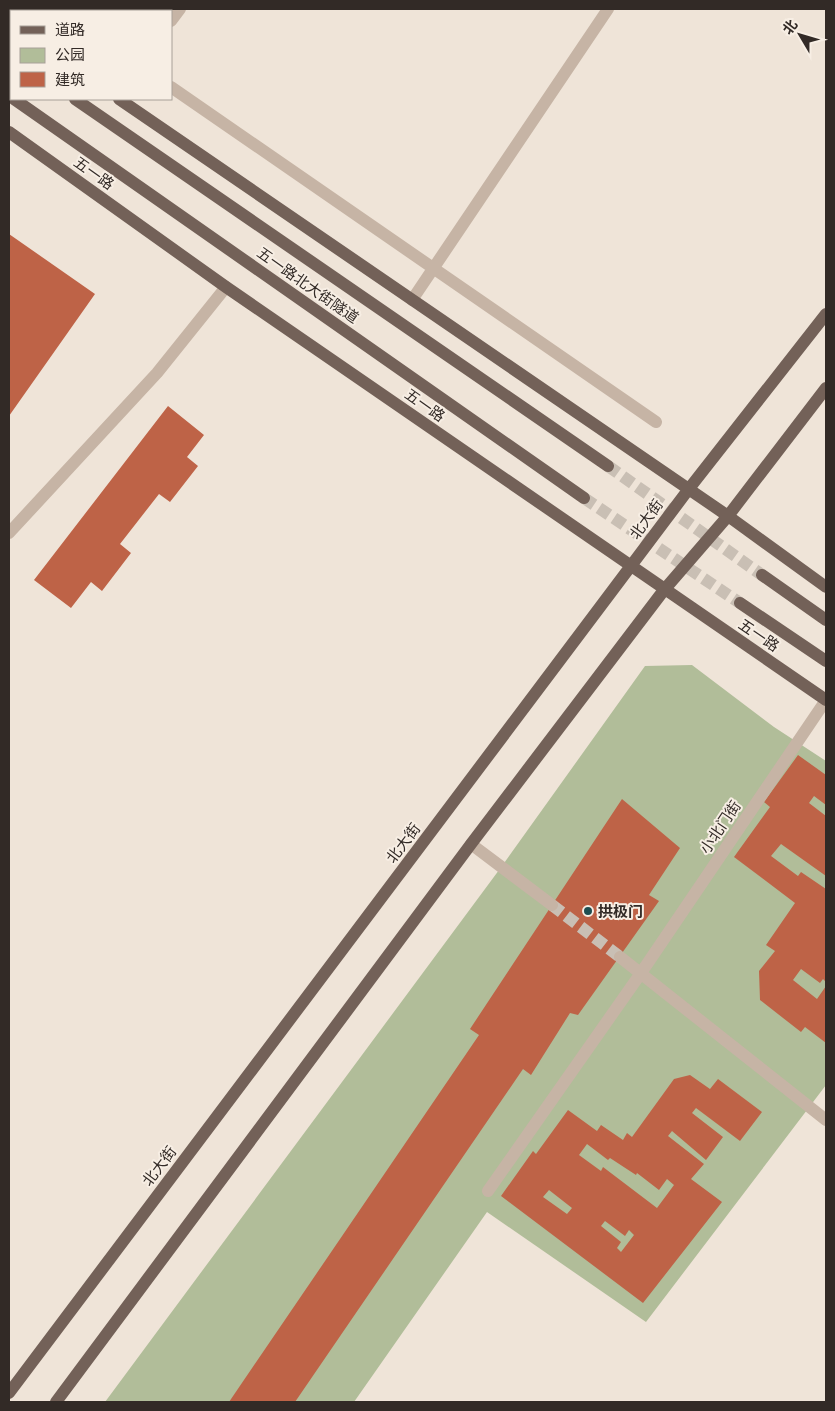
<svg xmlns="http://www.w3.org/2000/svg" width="835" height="1411" font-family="Poppins,'Noto Sans SC',sans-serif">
<rect width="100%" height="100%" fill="#efe4d8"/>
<path fill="#b1bd99" d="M692 665 774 727 826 761V1085L646 1322 487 1212 354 1402H105L502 866 645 666Z"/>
<path fill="#be6347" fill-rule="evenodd" d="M9 234 95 294 9 416Z
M168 406 204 435 187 457 198 466 170 502 159 494 120 544 131 553 102 591 91 582 71 608 34 580Z
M798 755 826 775V805L814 796 809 803 826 816V876L781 844 771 856 798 876 801 872 826 889V982L823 979 820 983 801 969 793 980 817 999 826 986V1043L805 1027 801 1032 760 1000 759 971 775 951 766 945 795 903 734 857 770 807 764 802Z
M622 799 680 848 649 895 659 901 578 1015 570 1013 531 1075 523 1069 295 1402H229L479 1035 470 1029Z
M690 1075 710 1089 718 1079 762 1112 740 1141 696 1108 692 1113 723 1137 706 1160 672 1131 668 1136 704 1164 691 1179 722 1202 643 1303 501 1196 533 1151 536 1154 568 1110 597 1131 601 1125 623 1140 627 1133 632 1137 674 1079ZM587 1144 608 1160 610 1158 636 1175 637 1173 659 1190 667 1179 674 1185 657 1208 603 1167 601 1171 579 1155ZM549 1190 572 1208 567 1214 543 1197ZM605 1221 625 1236 629 1230 634 1235 621 1252 617 1248 621 1242 601 1226Z"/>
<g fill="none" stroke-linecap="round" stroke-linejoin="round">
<path stroke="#c9bfb4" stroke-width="12" stroke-dasharray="12 6" stroke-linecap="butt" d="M552 905 620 957"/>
<path stroke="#c9bfb4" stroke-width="12" stroke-dasharray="12 6" stroke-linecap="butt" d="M608 466 762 575
M584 498 740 603"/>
<path stroke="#c6b4a5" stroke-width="12" d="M57 9 61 11
M171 21 180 9
M171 87 656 422
M412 300 608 9
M9 533 157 373 226 287
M471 844 552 905
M620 957 826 1120
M488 1191 641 973 826 700"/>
<path stroke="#736158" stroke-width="12" d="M9 22 11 24
M9 53 11 55
M14 99 584 498
M75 99 608 466
M119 99 728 516 826 587
M9 132 226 287 826 700
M762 575 826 620
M740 603 826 661
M9 1393 688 490 826 314
M56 1402 471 844 664 590 728 516 826 388"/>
</g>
<circle fill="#1e4e51" stroke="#f7eee4" stroke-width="2" cx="588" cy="911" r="5"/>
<g text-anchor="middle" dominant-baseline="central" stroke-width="4" stroke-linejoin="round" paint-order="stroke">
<g font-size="15" fill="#322a26" stroke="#f7eee4">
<text transform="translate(94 173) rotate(35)">五一路</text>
<text transform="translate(308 285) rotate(35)">五一路北大街隧道</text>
<text transform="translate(425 405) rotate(35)">五一路</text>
<text transform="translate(646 519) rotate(-54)">北大街</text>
<text transform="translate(759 635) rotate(34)">五一路</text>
<text transform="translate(720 827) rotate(-56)">小北门街</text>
<text transform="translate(403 843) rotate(-53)">北大街</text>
<text transform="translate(159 1166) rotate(-53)">北大街</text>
</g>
<g font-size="15" font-weight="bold" fill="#322a26" stroke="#f7eee4" text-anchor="start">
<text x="598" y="911">拱极门</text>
</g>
</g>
<rect width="835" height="1411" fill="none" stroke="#322a26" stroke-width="20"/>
<rect x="10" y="10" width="162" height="90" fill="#f7eee4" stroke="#a8a098"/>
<rect x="20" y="26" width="25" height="8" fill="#736158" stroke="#a8a098"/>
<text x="55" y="35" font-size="15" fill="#322a26">道路</text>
<rect x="20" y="48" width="25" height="15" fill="#b1bd99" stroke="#a8a098"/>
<text x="55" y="60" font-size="15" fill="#322a26">公园</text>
<rect x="20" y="72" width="25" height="15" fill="#be6347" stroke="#a8a098"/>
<text x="55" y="85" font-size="15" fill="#322a26">建筑</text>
<g transform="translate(800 35) rotate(308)" stroke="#f7eee4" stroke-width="4" paint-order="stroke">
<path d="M0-4L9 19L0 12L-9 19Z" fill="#322a26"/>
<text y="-8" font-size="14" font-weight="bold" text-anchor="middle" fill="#322a26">北</text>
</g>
</svg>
